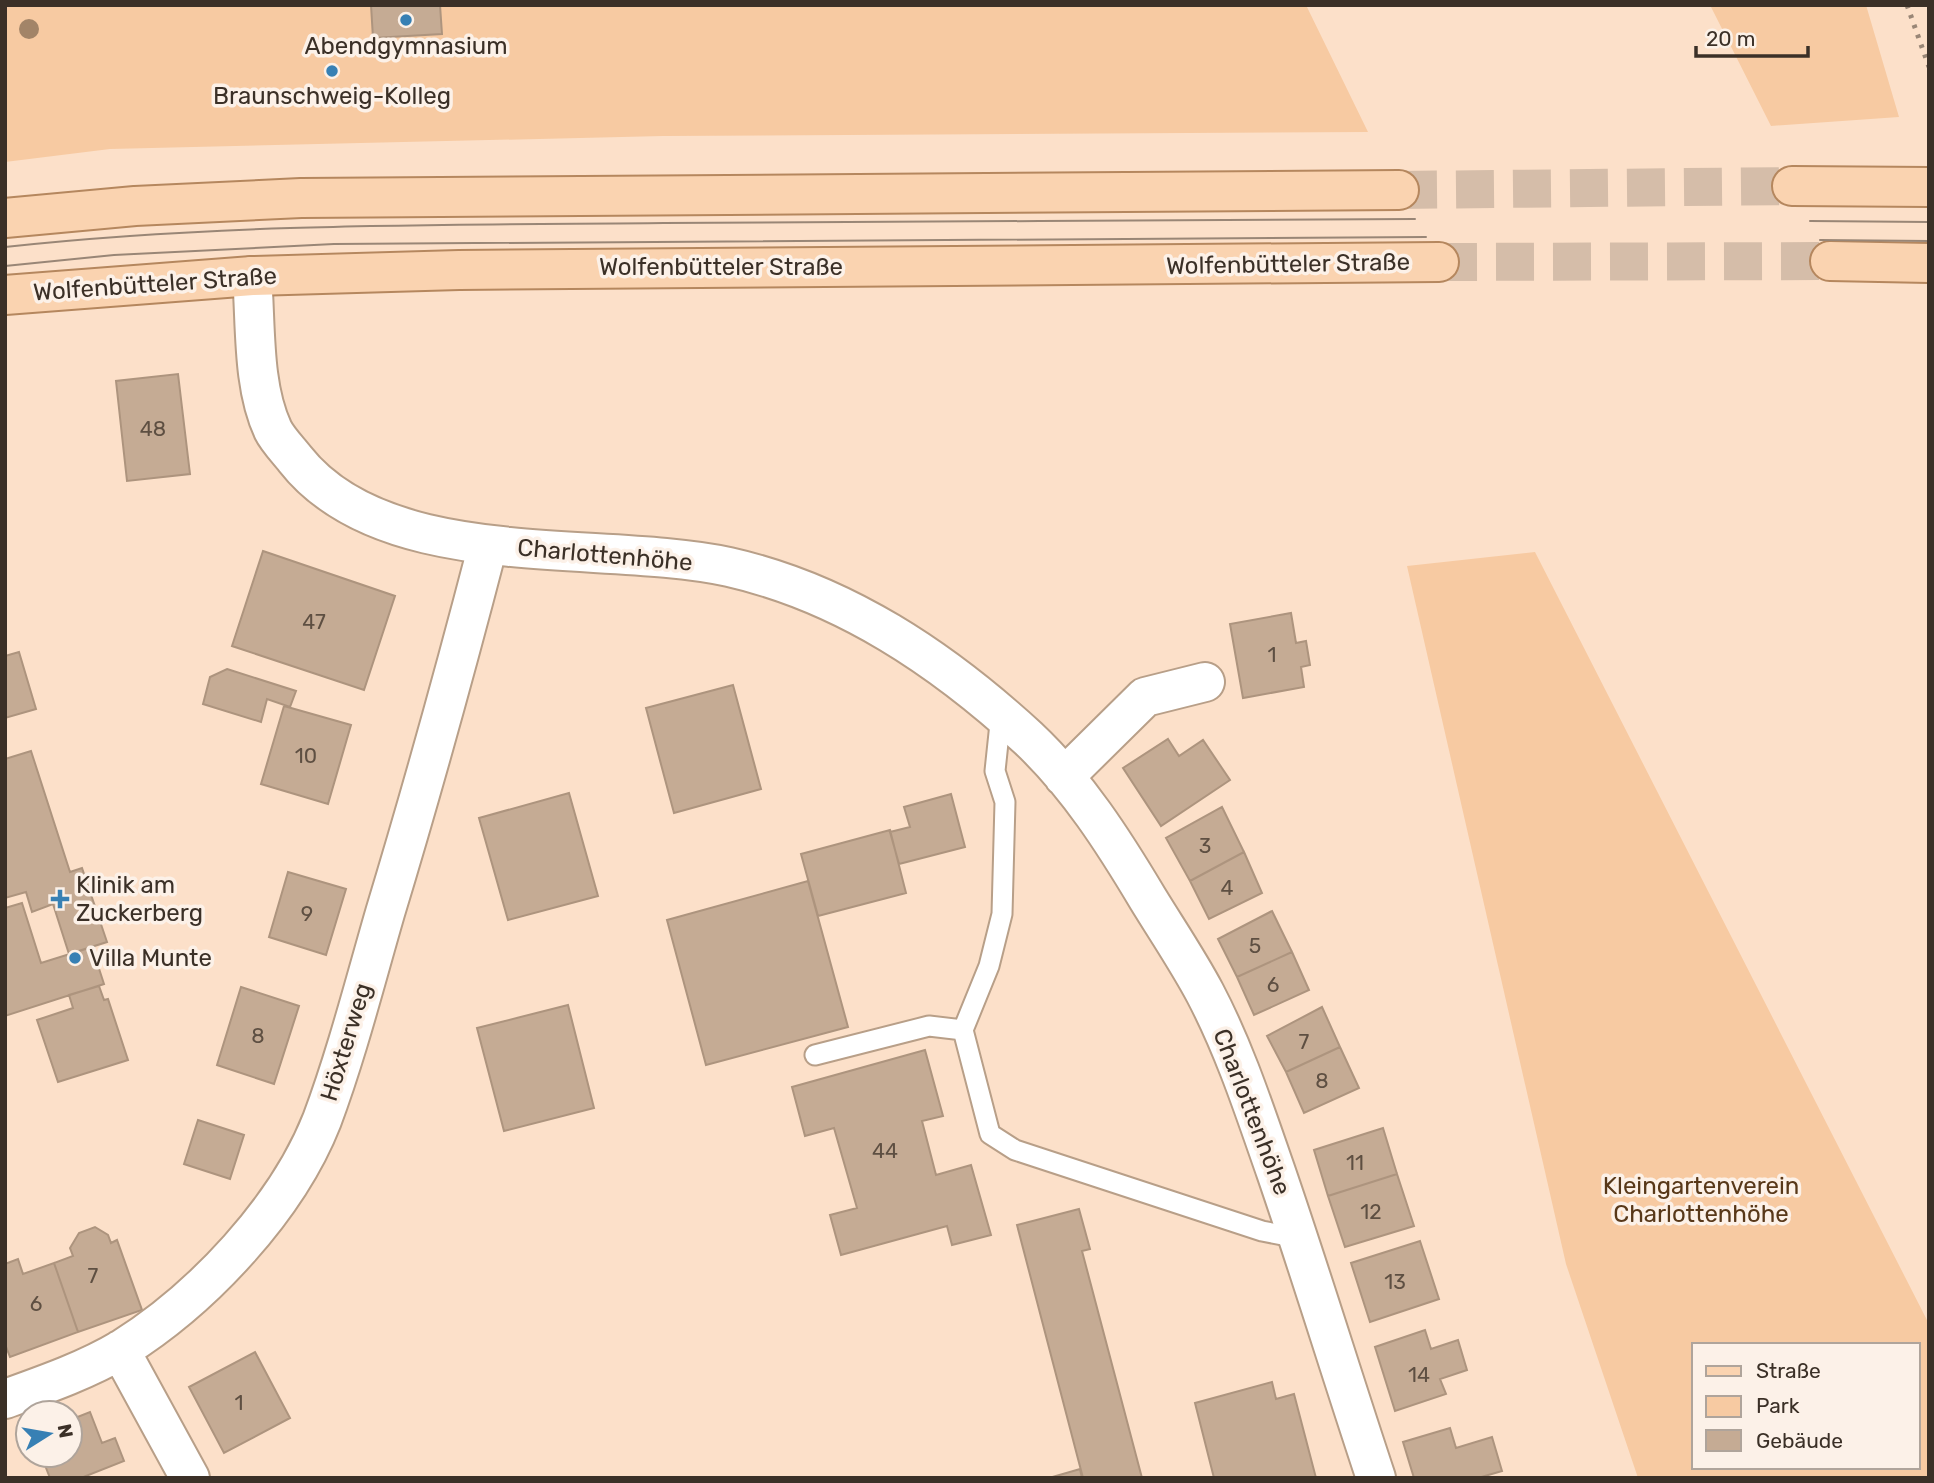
<svg xmlns="http://www.w3.org/2000/svg" width="1934" height="1483" font-family="Rubik,sans-serif">
<rect width="100%" height="100%" fill="#fce0c9"/>
<path fill="#f7caa2" fill-rule="evenodd" d="M5 5H1306L1368 132 663 136 110 149 5 162Z
M1710 5H1866L1899 117 1771 126Z
M1535 552 1929 1324V1478H1638L1566 1264 1407 566ZM1694 1345H1918V1467H1694Z"/>
<path fill="#c5ab94" stroke="#ad947e" stroke-width="2" d="M371 5H440L442 34 373 38Z
M178 374 190 474 127 481 116 381Z
M263 551 395 596 364 690 232 646Z
M1291 613 1296 643 1306 641 1310 665 1301 667 1304 687 1243 698 1230 624Z
M19 652 36 709 5 718V656Z
M227 669 296 691 290 707 267 699 261 722 203 704 210 677Z
M733 685 761 789 674 813 646 708Z
M284 706 351 725 328 804 261 784Z
M1168 739 1179 756 1203 740 1230 780 1161 826 1123 768Z
M31 751 70 872 82 868 107 942 69 954 53 904 32 912 26 892 5 898V759Z
M569 793 598 896 508 920 479 818Z
M951 794 965 847 899 864 890 832 910 827 904 807Z
M1222 807 1244 852 1190 881 1166 838Z
M890 830 906 893 818 916 801 854Z
M1244 852 1262 893 1209 919 1190 881Z
M288 872 346 889 326 955 269 937Z
M808 881 848 1027 706 1065 667 920Z
M22 903 41 963 92 947 104 984 5 1016V908Z
M1272 911 1292 952 1237 977 1218 939Z
M1292 952 1309 990 1254 1015 1237 977Z
M99 986 104 1000 108 999 128 1060 58 1082 37 1020 73 1008 69 995Z
M241 987 299 1006 274 1084 217 1065Z
M568 1005 594 1108 504 1131 477 1028Z
M1322 1007 1340 1047 1286 1072 1267 1036Z
M1340 1047 1359 1088 1304 1113 1286 1072Z
M925 1050 943 1116 922 1121 936 1175 971 1165 991 1235 952 1245 947 1226 841 1255 830 1215 857 1208 834 1128 805 1136 792 1087Z
M198 1120 244 1135 230 1179 184 1164Z
M1383 1128 1397 1174 1328 1196 1314 1150Z
M1397 1174 1414 1226 1345 1247 1328 1196Z
M1079 1209 1090 1249 1082 1251 1142 1478H1083L1017 1225Z
M95 1227 108 1235 111 1243 117 1240 142 1310 78 1332 54 1263 73 1256 70 1248 79 1233Z
M1420 1241 1439 1299 1370 1322 1351 1263Z
M18 1259 23 1274 54 1263 78 1332 10 1357 5 1344V1264Z
M1425 1330 1431 1349 1458 1340 1467 1370 1440 1379 1446 1394 1395 1411 1375 1347Z
M255 1352 290 1418 224 1453 189 1387Z
M1272 1382 1276 1399 1294 1394 1316 1478H1214L1195 1403Z
M90 1412 102 1443 115 1438 124 1461 81 1478H50L41 1455H70V1420Z
M1450 1428 1456 1448 1492 1437 1502 1471 1478 1478H1414L1403 1442Z
M1080 1469 1082 1478H1049Z"/>
<g fill="none" stroke-linecap="round" stroke-linejoin="round">
<path stroke="#d5bda9" stroke-width="38" stroke-dasharray="38 19" stroke-linecap="butt" d="M1399 190 1792 186
M1439 262 1830 261"/>
<g stroke="#b89f88" stroke-width="23">
<path id="service" d="M1001 714 995 771 1005 802 1002 914 989 966 963 1030 990 1134 1015 1150 1262 1231 1298 1238
M815 1055 929 1026 963 1030"/>
</g>
<g stroke="#b89f88" stroke-width="42">
<path id="minor" d="M252 276C256 325 252 385 273 430 278 440 288 450 295 459 385 574 600 539 729 567 844 593 942 659 1028 738 1077 784 1114 842 1148 899 1167 930 1188 961 1205 993 1235 1050 1255 1112 1276 1172 1311 1274 1342 1376 1376 1478
M1064 777 1145 697 1205 682
M120 1350 190 1478
M5 1399C44 1385 87 1370 122 1349 202 1299 287 1209 322 1120 347 1053 365 982 385 913 422 791 456 668 488 545"/>
</g>
<g stroke="#b5875e" stroke-width="42">
<path id="primary" d="M1792 186 1929 187
M5 218 135 206 301 198 1399 190
M1830 261 1929 263
M5 295 252 276 459 270 1439 262"/>
</g>
<use href="#service" stroke="#fff" stroke-width="19"/>
<use href="#minor" stroke="#fff" stroke-width="38"/>
<use href="#primary" stroke="#fad3b0" stroke-width="38"/>
<path stroke="#998676" stroke-width="2" d="M1810 221 1929 222
M1820 240 1929 241
M5 247C224 223 444 225 664 223 914 222 1165 220 1415 219
M5 266 114 255 334 244 1426 237"/>
<path stroke="#998676" stroke-width="5" stroke-dasharray="3.5 7" stroke-linecap="butt" d="M1907 5 1929 67"/>
</g>
<circle fill="#a28468" cx="29" cy="29" r="10"/>
<g fill="#3780b4" stroke="#fcf1e8" stroke-width="2.5">
<circle cx="406" cy="20" r="7"/>
<circle cx="332" cy="71" r="7"/>
<path d="M56.5 888.5h7v7h7v7h-7v7h-7v-7h-7v-7h7z"/>
<circle cx="75" cy="958" r="7"/>
</g>
<g text-anchor="middle" dominant-baseline="central" stroke-width="7" stroke-linejoin="round" paint-order="stroke">
<g font-size="21" fill="#5e4f42">
<text x="153" y="428">48</text>
<text x="314" y="621">47</text>
<text x="1272" y="654">1</text>
<text x="306" y="755">10</text>
<text x="1205" y="845">3</text>
<text x="1227" y="887">4</text>
<text x="307" y="913">9</text>
<text x="1255" y="945">5</text>
<text x="1273" y="984">6</text>
<text x="258" y="1035">8</text>
<text x="1304" y="1041">7</text>
<text x="1322" y="1080">8</text>
<text x="885" y="1150">44</text>
<text x="1355" y="1162">11</text>
<text x="1371" y="1211">12</text>
<text x="93" y="1275">7</text>
<text x="1395" y="1281">13</text>
<text x="36" y="1303">6</text>
<text x="1419" y="1374">14</text>
<text x="239" y="1402">1</text>
</g>
<g font-size="24" fill="#3b3027" stroke="#fcf1e8">
<text x="406" y="46">Abendgymnasium</text>
<text x="332" y="96">Braunschweig-Kolleg</text>
<text x="76" y="885" text-anchor="start">Klinik am<tspan x="76" dy="28">Zuckerberg</tspan></text>
<text x="89" y="958" text-anchor="start">Villa Munte</text>
</g>
<g font-size="24" fill="#3b3027" stroke="#fcf1e8">
<text transform="translate(1288 264) rotate(-1)">Wolfenbütteler Straße</text>
<text x="721" y="267">Wolfenbütteler Straße</text>
<text transform="translate(155 284) rotate(-4)">Wolfenbütteler Straße</text>
<text transform="translate(605 555) rotate(5)">Charlottenhöhe</text>
<text transform="translate(346 1042) rotate(-73)">Höxterweg</text>
<text transform="translate(1252 1112) rotate(69)">Charlottenhöhe</text>
</g>
<g font-size="24" fill="#583819" stroke="#fcf1e8">
<text x="1701" y="1186">Kleingartenverein<tspan x="1701" dy="28">Charlottenhöhe</tspan></text>
</g>
</g>
<rect width="1934" height="1483" fill="none" stroke="#3b3027" stroke-width="14"/>
<rect x="1692" y="1343" width="228" height="126" fill="#fcf1e8" stroke="#afa49b" stroke-width="2"/>
<rect x="1706" y="1366" width="35" height="10" fill="#fad3b0" stroke="#afa49b" stroke-width="2"/>
<text x="1756" y="1378" font-size="21" fill="#3b3027">Straße</text>
<rect x="1706" y="1396" width="35" height="21" fill="#f7caa2" stroke="#afa49b" stroke-width="2"/>
<text x="1756" y="1413" font-size="21" fill="#3b3027">Park</text>
<rect x="1706" y="1430" width="35" height="21" fill="#c5ab94" stroke="#afa49b" stroke-width="2"/>
<text x="1756" y="1448" font-size="21" fill="#3b3027">Gebäude</text>
<g transform="translate(49 1434) rotate(79)"><circle r="33" fill="#fcf1e8" stroke="#afa49b" stroke-width="2"/>
<path d="M0-5L12 26L0 18L-12 26Z" fill="#3780b4"/>
<text y="-10" font-size="19" font-weight="bold" text-anchor="middle" fill="#3b3027">N</text>
</g>
<path d="M1696 46v10h112v-10" fill="none" stroke="#3b3027" stroke-width="3.5"/>
<text x="1706" y="46" font-size="21" fill="#3b3027" stroke="#fcf1e8" stroke-width="5" paint-order="stroke">20 m</text>
</svg>
